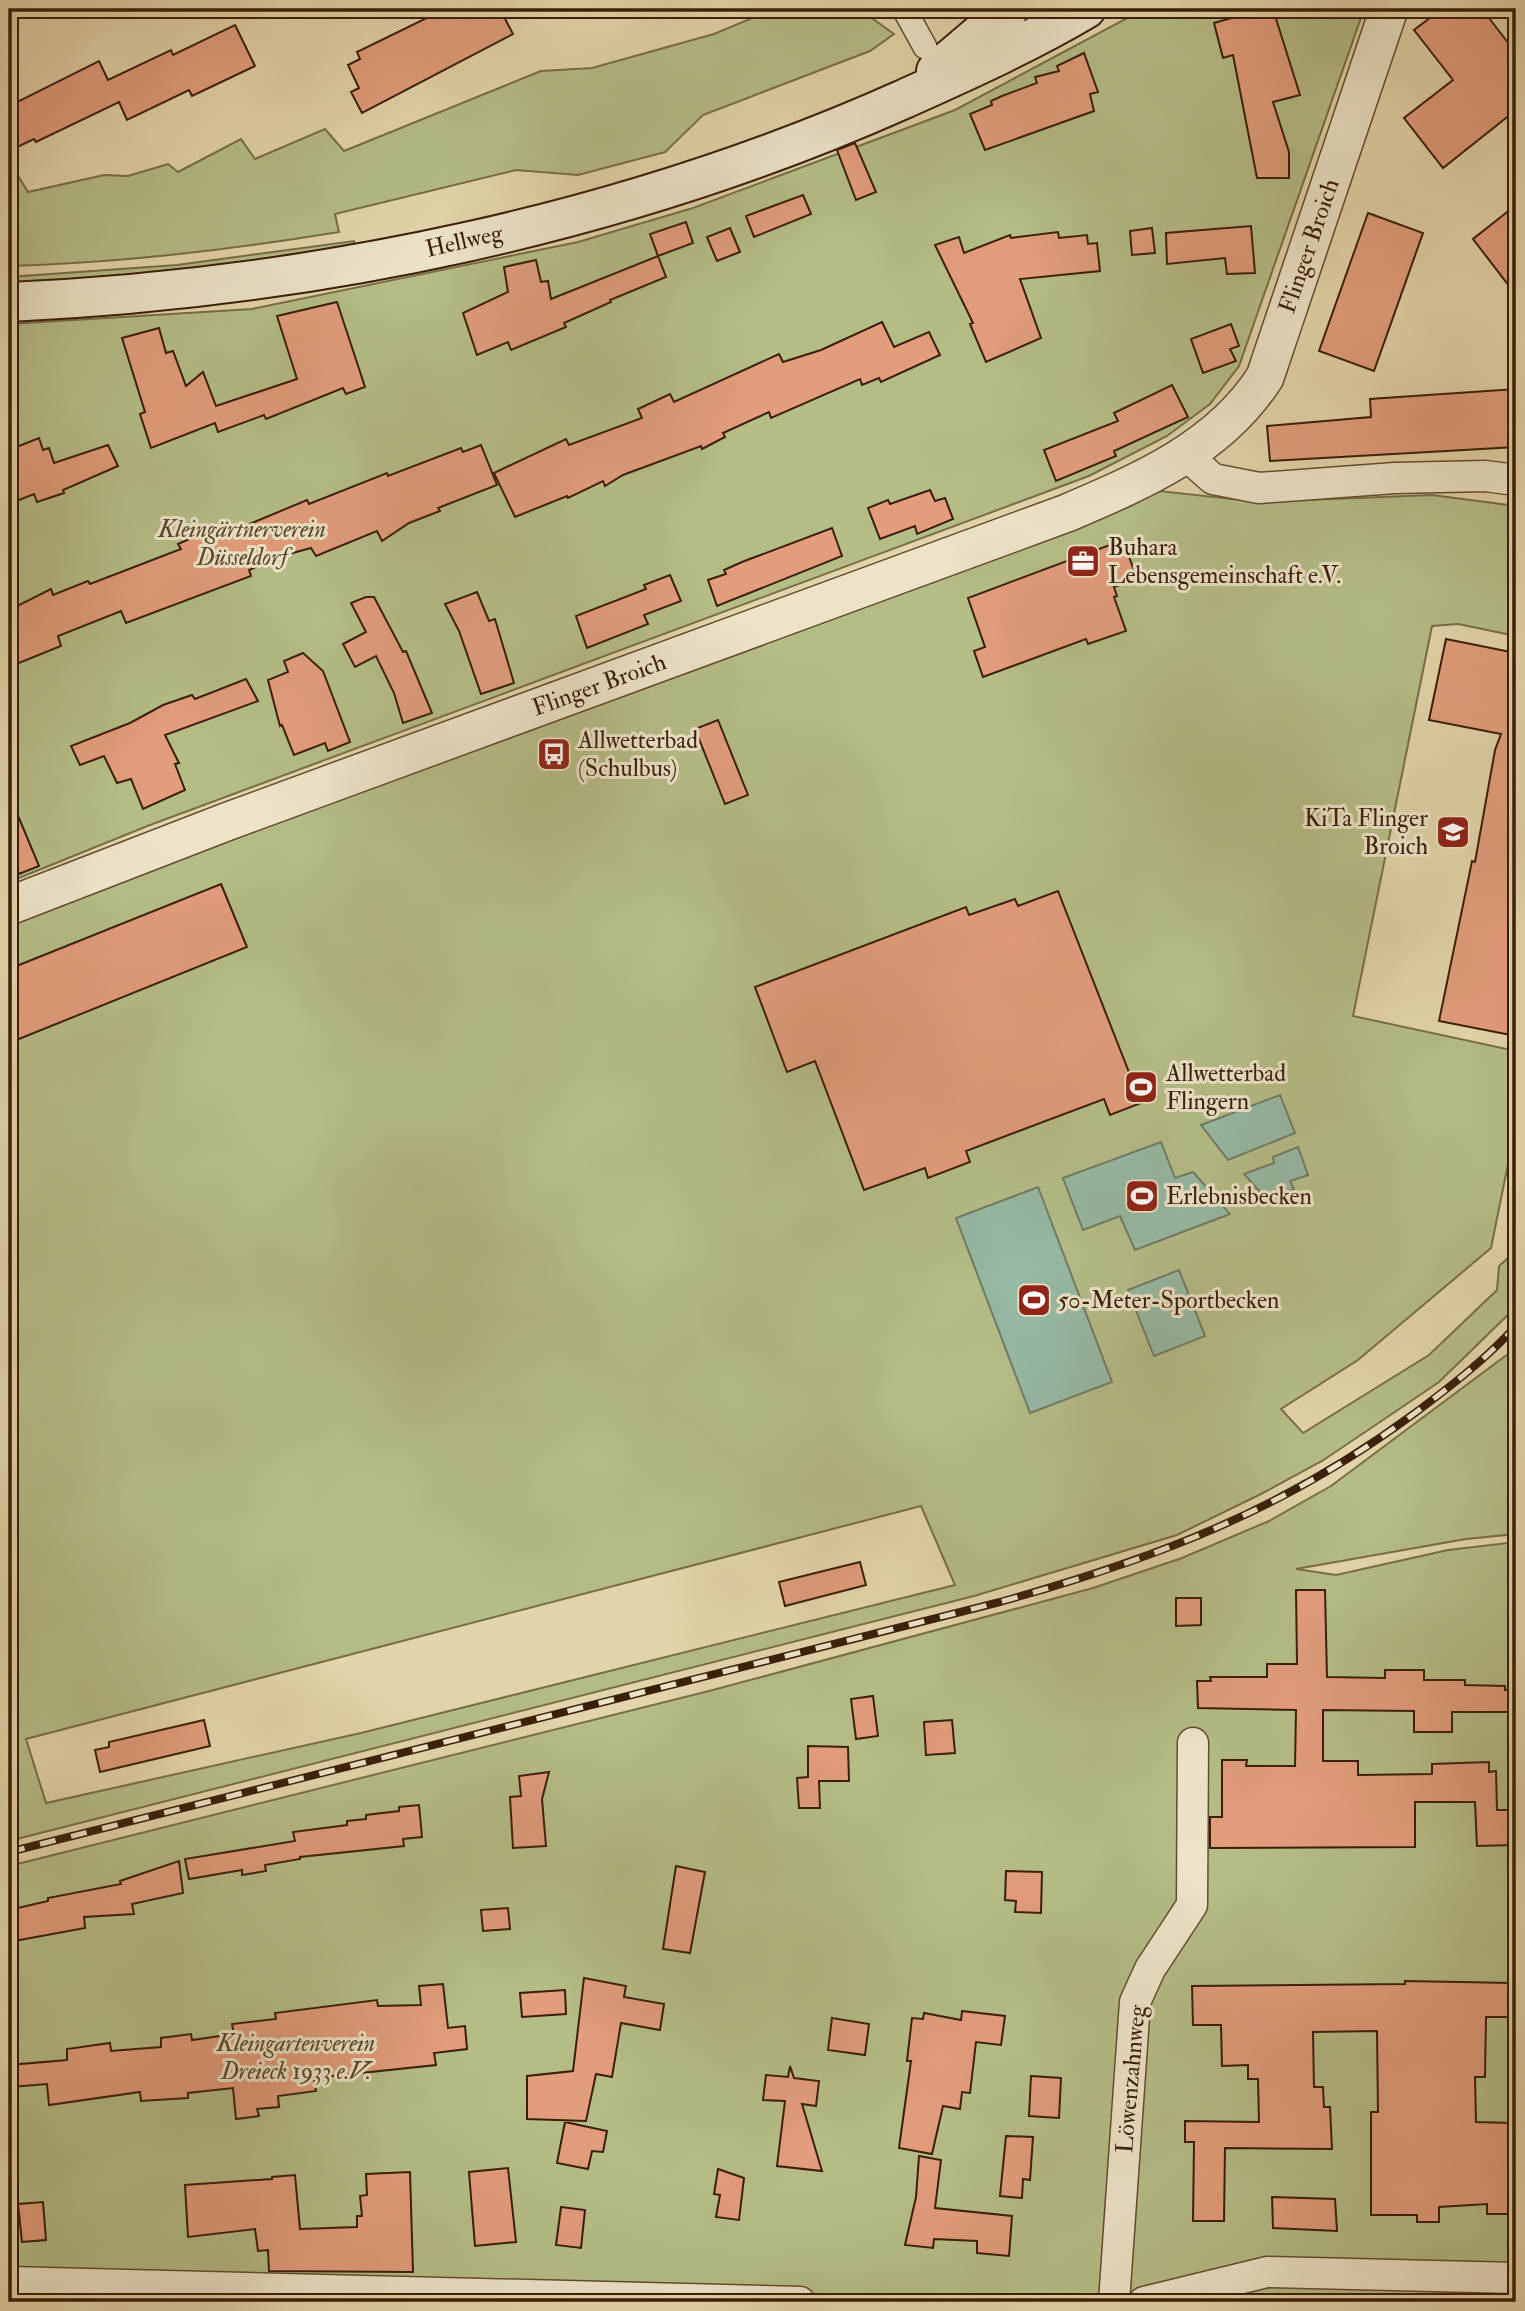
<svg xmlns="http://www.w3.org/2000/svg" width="1525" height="2311" font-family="'IM FELL Double Pica',serif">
<rect width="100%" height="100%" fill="#e3d5aa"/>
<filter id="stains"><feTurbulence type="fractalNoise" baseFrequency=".00286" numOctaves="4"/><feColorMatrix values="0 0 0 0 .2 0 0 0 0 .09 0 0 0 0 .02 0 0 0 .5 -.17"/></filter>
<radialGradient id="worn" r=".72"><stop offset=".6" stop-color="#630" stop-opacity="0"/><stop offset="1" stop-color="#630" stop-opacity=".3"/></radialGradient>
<path fill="#b5bd87" stroke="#786e48" stroke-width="2" fill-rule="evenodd" d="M774 9H859L894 34 870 51 703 115 665 152 578 175 516 170 335 214 339 232C229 250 120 263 9 266V175L17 174 28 192 104 175 128 176 168 164 178 172 241 139 255 159 325 129 344 151 541 71 592 68 714 34Z
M1144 9H1364L1239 366 1210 404 1167 436 1089 476 150 825 9 882V324L252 309 578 242 693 208 955 110Z
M354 241 355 247 249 264 9 286V277L177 265Z
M1159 491 1260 502 1432 495 1516 506V636L1458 624 1432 626 1353 1016 1516 1051V1125L1491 1248 1358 1360 1281 1409 1303 1433 1429 1355 1497 1290 1499 1266 1516 1251V1307L1439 1382 1377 1424 1322 1461 1261 1494 1177 1535 974 1596 9 1841V922ZM921 1506 955 1585 361 1733 46 1803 26 1739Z
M1516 1348V1534L1466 1539 1296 1569 1336 1575 1448 1550 1516 1542V2302H602L9 2282V1866L713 1690 1093 1588 1182 1558 1269 1521 1331 1486Z"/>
<path fill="#96b9a4" stroke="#717b66" stroke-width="2" d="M1280 1095 1295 1133 1228 1160 1201 1125Z
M1161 1142 1175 1178 1193 1172 1230 1214 1135 1250 1120 1216 1083 1230 1063 1178Z
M1298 1147 1308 1175 1290 1181 1294 1189 1267 1200 1244 1174 1274 1163 1273 1157Z
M1038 1187 1112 1382 1030 1413 956 1218Z
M1179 1270 1205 1336 1154 1356 1128 1290Z"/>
<path fill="#e29d7c" stroke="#3a1e09" stroke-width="2" d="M445 9H500L513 34 362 113 351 92 359 88 348 65 360 59 357 52Z
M1263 9H1273L1300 95 1273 102 1289 152V178H1257L1233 55 1223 58 1214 23Z
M1442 9H1482L1516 53V110L1443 168 1404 118 1453 80 1414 30Z
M235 25 255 66 192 96 189 90 127 120 119 102 36 142 34 139 9 151V106L99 61 108 80 171 50 173 55Z
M1084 53 1098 92 1090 94 1094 111 985 150 970 114 992 105 991 101 1002 96 1037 83 1035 77 1059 71 1057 66Z
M855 143 876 192 856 200 837 150Z
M803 195 811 214 754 237 746 216Z
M1516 205V295L1473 239Z
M1368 213 1423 233 1374 371 1319 351Z
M686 222 693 243 658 256 650 234Z
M1251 226 1255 273 1227 274 1225 258 1167 264 1166 233Z
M730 228 740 252 717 261 707 237Z
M1152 228 1155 253 1132 255 1130 231Z
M1058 232 1059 238 1087 235 1088 244 1097 243 1100 271 1020 279 1041 338 986 362 970 324 973 323 935 245 959 237 964 253 1010 235 1011 238Z
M658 256 666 277 610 300 611 302 564 323 566 327 511 350 508 342 477 355 463 313 508 292 504 267 536 260 541 282 548 281 551 299Z
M337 302 365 387 346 394 343 388 266 419 264 415 218 432 215 423 151 448 140 414 145 412 122 338 159 328 166 353 173 351 186 386 203 372 216 406 297 379 277 316Z
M882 322 894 347 929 332 940 355 881 382 879 378 862 385 860 379 771 418 769 412 723 433 725 437 702 449 701 446 623 475 605 486 603 481 568 498 567 496 515 517 494 473 566 439 569 445 642 418 638 409 670 394 674 402 779 354 783 362 821 350Z
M1231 324 1239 346 1230 349 1236 361 1203 373 1191 339Z
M1172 385 1188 417 1114 451 1116 456 1056 481 1044 450 1118 421 1114 413Z
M1516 389V447L1270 461 1267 426 1371 417 1370 399Z
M39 438 43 450 49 448 54 463 108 445 118 466 63 490 64 493 37 502 34 494 9 504V450Z
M481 445 497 485 438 508 440 511 409 523 382 541 377 531 316 556 311 548 278 557 249 570 251 576 126 623 121 611 58 636 61 646 9 667V610L51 589 53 595 88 581 90 584 181 549 178 544 205 532 209 541 307 500 309 504 387 473 388 476 461 448 463 452Z
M930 490 935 501 945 498 953 519 917 534 915 526 880 539 868 508 888 500 890 504Z
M832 528 842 556 717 606 708 580 726 574 724 570 742 562Z
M1123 540 1137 579 1114 587 1117 596 1114 597 1126 631 1088 644 1086 639 983 677 974 651 985 647 968 598Z
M670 575 681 601 644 615 648 624 587 648 576 616 646 589 644 585Z
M477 592 489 621 495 619 514 683 481 694 459 631 445 604Z
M366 597H374L403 652 406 651 432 713 403 723 394 693 376 656 355 667 343 644 366 632 351 603Z
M1446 639 1516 653V1036L1439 1021 1469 876 1472 861 1475 862 1495 750 1501 734 1429 720Z
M303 653 323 671 350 742 328 751 325 743 294 755 282 725 280 726 268 680 288 672 284 661Z
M246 679 258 701 165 735 179 763 175 764 185 790 143 809 131 779 117 783 104 756 80 765 71 746 130 723 163 705 192 695 195 699Z
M718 720 748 795 725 804 695 729Z
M9 794 39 866 19 874 9 849Z
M221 884 247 947 9 1043V969Z
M1058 891 1141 1103 1110 1115 1104 1099 966 1151 970 1162 928 1178 925 1168 864 1190 815 1061 787 1072 755 987 966 907 969 915 1015 899 1018 906Z
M860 1562 866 1585 785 1606 779 1582Z
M1296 1590H1325L1327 1677 1385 1678V1670H1424V1680H1465V1685L1505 1686V1690H1511V1712H1452V1732H1414V1711L1323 1710V1761H1358V1775L1432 1774V1764L1489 1762V1772L1496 1771 1497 1810H1512L1513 1845 1477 1846 1475 1802H1415V1847L1210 1848V1817H1222V1760H1247L1246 1766H1295L1296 1710 1198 1708 1197 1681H1211L1210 1677H1267V1664H1297Z
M1176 1598H1201V1625L1176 1626Z
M873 1696 878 1736 856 1739 851 1699Z
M204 1720 210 1746 100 1772 95 1750 109 1747V1742Z
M952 1720 955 1753 926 1755 924 1722Z
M808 1746 848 1747 849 1781H819L820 1808H799L797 1778 808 1777Z
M549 1772 542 1799 546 1846 513 1848 510 1797 521 1796 519 1776Z
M419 1805 422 1837 403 1839 404 1846 300 1857V1859L265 1865 266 1871 242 1875V1870L189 1879 185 1859 295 1841 293 1832 347 1825V1821L366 1819V1815L399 1811V1807Z
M179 1861 183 1893 132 1904 134 1914 84 1917 85 1928 9 1942V1910L48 1901V1898L121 1884 120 1881Z
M676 1866 705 1872 690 1953 663 1949Z
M1006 1871 1042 1872 1041 1913 1015 1912 1016 1901 1005 1900Z
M508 1908 510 1929 483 1931 481 1910Z
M584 1978 626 1986 624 1997 664 2004 660 2030 621 2023 612 2077 596 2074 586 2121 527 2119V2076L573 2071Z
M1405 1981 1512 1983V2017H1486L1485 2077H1475L1476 2122 1513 2123 1516 2214H1487V2204L1439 2207V2222H1417V2215H1371V2112H1378L1377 2031 1313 2032 1314 2087H1323L1324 2107H1330L1332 2149 1225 2148 1224 2221H1193L1194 2142H1185V2121L1259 2122 1258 2079H1248V2065L1222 2066 1221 2025H1193L1192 1986 1405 1984Z
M443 1984 448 2028 465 2026 467 2049 434 2053 436 2065 314 2078 316 2091 278 2096 279 2107 257 2109 259 2116 236 2119 233 2088 188 2093V2098L141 2101 140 2092 49 2105 47 2084 11 2087 9 2065 67 2060V2049L110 2043 111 2051 161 2047V2038L191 2034 192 2040 234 2034 232 2024 276 2019 275 2013 377 2000 378 2006 421 2005 419 1986Z
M565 1990 566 2014 522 2017 520 1993Z
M962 2011 1005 2016 1001 2045 976 2042 970 2093 962 2092 960 2109 943 2106 932 2154 899 2148 911 2061H907L912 2018 923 2019 924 2013 961 2020Z
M832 2018 869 2024 865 2055 828 2050Z
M790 2066 794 2078 819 2081 816 2106 802 2104 822 2171 777 2166 785 2101 763 2100 766 2075 788 2077Z
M1031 2076 1061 2078 1059 2118 1029 2116Z
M565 2122 607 2131 603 2152 592 2151 588 2169 557 2163Z
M1006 2136 1033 2137 1030 2180 1023 2179 1022 2198 1000 2196Z
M919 2156 941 2160 935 2208 1012 2216 1009 2256 977 2253V2241L934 2239 933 2248 905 2245 916 2197Z
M508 2168 516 2242 475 2246 469 2172Z
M718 2169 744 2178 739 2220 716 2217 720 2195 714 2194Z
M410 2172 413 2272 269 2271 268 2250 258 2251 255 2229 188 2237 185 2185 272 2179V2177L295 2175 300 2229 357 2227V2216H362L360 2196 367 2195 366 2174Z
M1272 2197 1335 2199 1337 2231 1273 2228Z
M43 2202 46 2240 22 2242 18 2204Z
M561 2207 585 2210 581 2248 556 2245Z"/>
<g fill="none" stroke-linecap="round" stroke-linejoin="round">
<g stroke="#644c31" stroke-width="26">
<path id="pedestrian" d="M904 9 925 47"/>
</g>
<g stroke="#644c31" stroke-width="33">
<path id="minor" d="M1186 455 1213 479 1259 488 1395 478 1485 476 1516 480
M9 2282 800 2302
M1114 2302 1135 2002 1150 1969 1192 1905 1193 1743
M1144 2302 1267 2272 1516 2278"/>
</g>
<g stroke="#644c31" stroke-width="40">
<path id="tertiary" d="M9 906 226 822 1067 513C1142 481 1220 448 1265 377L1389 9"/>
</g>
<g stroke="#3a1e09" stroke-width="42">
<path id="secondary" d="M936 71 1009 9
M9 302C314 288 624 224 904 99 966 71 1027 44 1086 9"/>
</g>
<use href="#pedestrian" stroke="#ede4c8" stroke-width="23"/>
<use href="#minor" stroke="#ede4c8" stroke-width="30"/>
<use href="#tertiary" stroke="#ede4c8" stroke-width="37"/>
<use href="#secondary" stroke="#ede4c8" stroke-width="38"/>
<g stroke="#3a1e09" stroke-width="8">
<path id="rail" d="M9 1852 1000 1602C1157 1558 1282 1511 1415 1413 1451 1386 1486 1359 1516 1326"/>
</g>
<use href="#rail" stroke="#ede4c8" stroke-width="5" stroke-dasharray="16" stroke-linecap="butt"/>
</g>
<defs>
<g id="office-square" transform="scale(1.75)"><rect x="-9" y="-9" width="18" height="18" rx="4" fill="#8f2418" stroke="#ede4c8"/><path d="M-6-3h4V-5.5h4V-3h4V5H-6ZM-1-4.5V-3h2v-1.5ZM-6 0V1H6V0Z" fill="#fff"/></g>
<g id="bus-square" transform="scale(1.75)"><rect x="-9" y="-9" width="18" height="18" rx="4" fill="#8f2418" stroke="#ede4c8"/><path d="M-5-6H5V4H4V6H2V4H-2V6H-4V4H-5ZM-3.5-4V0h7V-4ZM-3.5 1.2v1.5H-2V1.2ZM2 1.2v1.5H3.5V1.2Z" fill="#fff"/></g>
<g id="school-square" transform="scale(1.75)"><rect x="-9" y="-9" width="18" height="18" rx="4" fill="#8f2418" stroke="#ede4c8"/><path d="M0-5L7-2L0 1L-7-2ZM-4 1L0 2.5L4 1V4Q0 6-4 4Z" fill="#fff"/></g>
<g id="stadium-square" transform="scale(1.75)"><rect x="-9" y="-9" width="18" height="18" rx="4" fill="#8f2418" stroke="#ede4c8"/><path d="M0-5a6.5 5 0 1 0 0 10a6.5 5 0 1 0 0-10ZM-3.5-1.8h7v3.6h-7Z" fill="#fff"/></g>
</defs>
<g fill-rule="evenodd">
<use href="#office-square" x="1083" y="561"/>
<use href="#bus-square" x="554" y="754"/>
<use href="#school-square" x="1453" y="832"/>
<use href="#stadium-square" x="1141" y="1087"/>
<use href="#stadium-square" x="1142" y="1196"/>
<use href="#stadium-square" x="1034" y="1300"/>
</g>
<g text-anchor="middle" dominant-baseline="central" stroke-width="6" stroke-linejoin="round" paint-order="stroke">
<g font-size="24" fill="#3a1e09" stroke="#ede4c8">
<text transform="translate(464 241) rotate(-13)">Hellweg</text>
<text transform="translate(1309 246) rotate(-71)">Flinger Broich</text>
<text transform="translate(599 685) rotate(-20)">Flinger Broich</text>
<text transform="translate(1131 2079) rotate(-85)">Löwenzahnweg</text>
</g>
<g font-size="24" font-style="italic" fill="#594628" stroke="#ede4c8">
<text x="242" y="529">Kleingärtnerverein<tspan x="242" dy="28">Düsseldorf</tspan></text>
<text x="296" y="2043">Kleingartenverein<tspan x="296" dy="28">Dreieck 1933 e.V.</tspan></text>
</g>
<g font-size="24" fill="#3a1e09" stroke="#ede4c8" text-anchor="start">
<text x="1108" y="547">Buhara<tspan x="1108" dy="28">Lebensgemeinschaft e.V.</tspan></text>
<text x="578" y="740">Allwetterbad<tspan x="578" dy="28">(Schulbus)</tspan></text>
<text x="1428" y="818" text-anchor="end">KiTa Flinger<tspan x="1428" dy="28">Broich</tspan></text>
<text x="1166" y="1073">Allwetterbad<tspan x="1166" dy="28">Flingern</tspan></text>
<text x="1166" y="1196">Erlebnisbecken</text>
<text x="1058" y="1300">50-Meter-Sportbecken</text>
</g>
</g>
<rect width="1525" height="2311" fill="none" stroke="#e3d5aa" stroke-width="35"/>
<rect x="10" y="10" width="1504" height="2290" fill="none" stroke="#3a1e09" stroke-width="3.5"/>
<rect x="18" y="18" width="1490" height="2276" fill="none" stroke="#3a1e09" stroke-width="2"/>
<rect width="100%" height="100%" filter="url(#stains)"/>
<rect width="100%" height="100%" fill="url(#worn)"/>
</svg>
